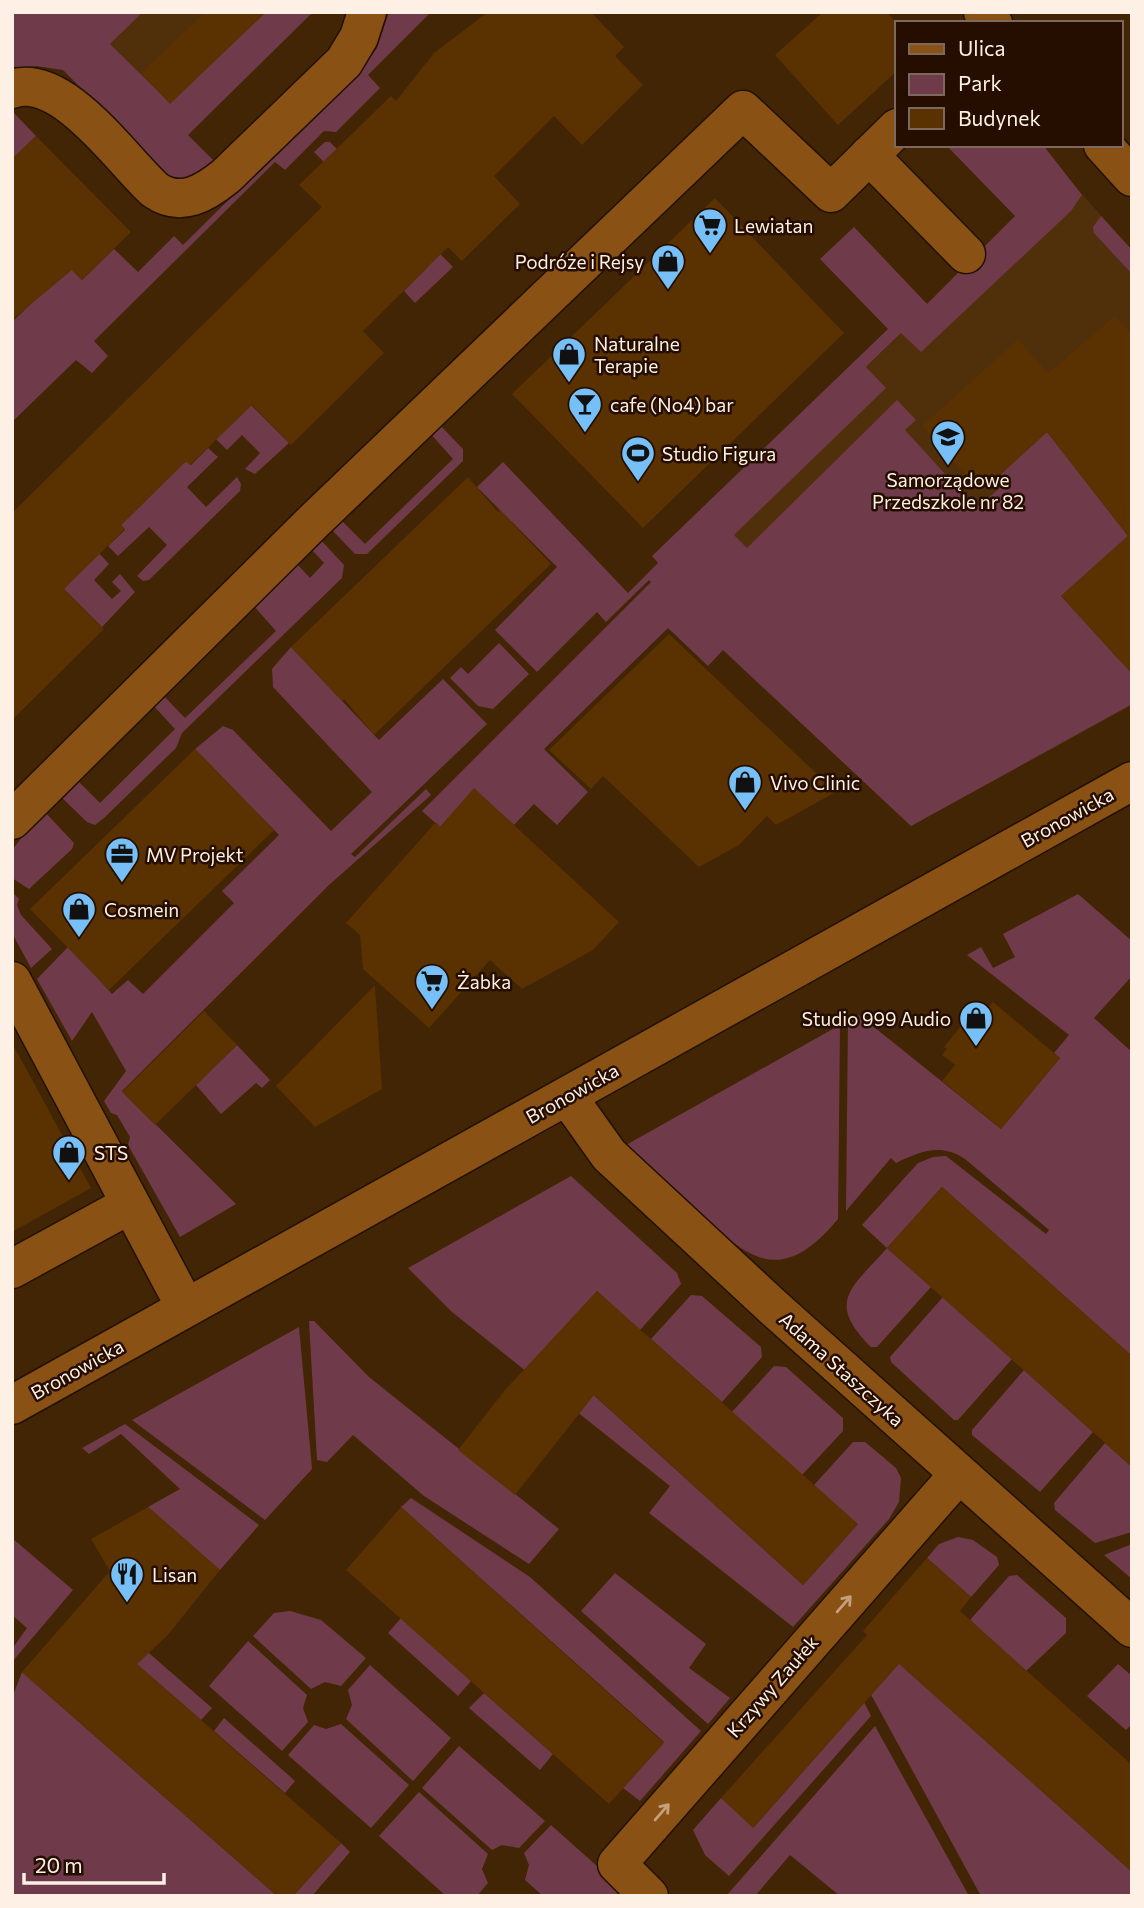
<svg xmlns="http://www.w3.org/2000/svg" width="1144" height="1908" font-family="Commissioner,sans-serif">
<rect width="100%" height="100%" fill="#422505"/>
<path fill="#502f0b" d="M143 12H266L170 104 110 44Z
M1064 174 1132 250V705L911 826 649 580Z"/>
<path fill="#6f3b4a" d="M12 12H143L110 44 170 103 266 12H313L188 135 216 163 188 180 170 178 63 70 36 66 12 70Z
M389 12H431L368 75 380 88 336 132 324 131 285 170 275 162 94 341 108 356 92 373 76 360 12 422V322L69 267 82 280 114 249 138 272 174 236 183 245 363 67 377 48Z
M14 113 36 136 12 159V115Z
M325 142H330L453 267 415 303 404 291 428 267 314 152Z
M946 145H1043L1082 195 1071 211 921 352 901 333 866 367 886 388 734 535 747 548 897 400 916 420 905 430 976 508 1006 483 1000 475 1047 432 1128 536 1061 596 1121 662 1132 653V704L911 826 723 650 708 666 668 628 544 749 588 792 557 825 534 804 514 825 474 789 440 827 422 811 651 582 649 580 606 622 597 612 537 672 495 630 557 567 477 487 503 462 628 593 658 563 652 556 888 329 820 259 854 227 927 304 1015 216Z
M1101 216 1132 250V274L1094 233 1093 227Z
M247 401 289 443 255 474 245 469 260 453 242 435 227 450 212 435Z
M438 423 463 449V461L367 554H355L330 528 339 518 365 544 453 459 429 432Z
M208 448 218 457 187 487 206 507 237 477 241 484 240 491 149 580 143 581 137 576 167 545 149 527 118 556 108 546 125 530 121 525 186 461 191 465Z
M319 538 344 565 342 578 182 733 176 748 104 818 95 825 87 822 59 795 75 778 100 803 175 729 151 703 161 693 185 718 276 631 252 604 295 562 310 578 324 563 310 548Z
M96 550 109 564 94 580 112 599 121 591 112 582 120 574 135 592 102 627 60 585Z
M499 643 529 674 493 709 478 706 450 678 461 667 468 674Z
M291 647 379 740 443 679 487 724 351 854 355 857 426 789 431 795 329 885 122 1091 236 1204 180 1237 128 1145 130 1137 117 1115 111 1113 104 1101 126 1071 92 1012 72 1041 37 979 69 946 112 994 128 980 143 994 234 903 222 891 279 835 195 749 223 726 233 730 331 831 372 792 273 687 272 669Z
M43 810 74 843 72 849 29 889 12 878V850Z
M12 892 19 899 17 905 21 915 52 949 31 968 12 933Z
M1078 894 1132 941V976L1094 1018 1132 1052V1356L942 1187 887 1248 931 1287 877 1347H871C825 1301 852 1288 887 1248L862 1225 918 1163 933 1157 946 1156 1046 1234 1049 1230 965 1159C941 1143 921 1151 896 1163L891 1158 846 1211 848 1020 859 1015 1001 1129 1060 1058 1054 1053 1069 1035 967 955 981 947 993 968 1015 957 1003 934Z
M840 1025 838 1219C775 1295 742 1251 685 1200 666 1183 640 1166 626 1145Z
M237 1045 270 1080 262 1088 256 1083 221 1114 196 1085Z
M571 1176 677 1273 681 1284 640 1330 597 1291 544 1350 803 1585 857 1525 814 1485 853 1442H865L896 1468 901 1478 899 1502 889 1519 793 1627 649 1513 670 1486 452 1312 408 1268Z
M691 1295 702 1296 761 1347 762 1357 722 1402 651 1339Z
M943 1297 1012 1359 958 1420H954L891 1362 890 1357Z
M309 1321H314L369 1377 559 1529 529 1564 424 1496 353 1435 327 1462 317 1460Z
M299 1327 312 1469 265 1520 132 1420Z
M774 1366 786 1367 843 1418V1431L802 1475 732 1412Z
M1024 1370 1093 1432 1040 1492 972 1435V1430Z
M125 1424 259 1525 220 1570 148 1507 180 1489 121 1434 89 1454 82 1448Z
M1105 1443 1132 1467V1532L1095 1543 1055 1510 1054 1503Z
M411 1498 530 1577 701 1731 640 1801 623 1788 664 1742 401 1507Z
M958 1537 973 1540 997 1557 999 1565 971 1597 927 1558 939 1544Z
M12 1538 73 1590 12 1662V1649L27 1628 12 1615Z
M1132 1544V1579L1104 1555Z
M615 1573 706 1644 689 1668 730 1698 708 1724 581 1611Z
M1017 1575 1066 1618V1633L1026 1671 970 1620 1009 1576Z
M290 1611 321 1620 366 1658 341 1686 325 1682 311 1689 253 1636 274 1613Z
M401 1618 471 1681 458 1696 388 1633Z
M868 1635 1132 1872V1896H981L850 1656Z
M248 1641 307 1695 303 1708 308 1722 282 1751 209 1686Z
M142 1647 212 1708 201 1720 131 1659Z
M1118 1664 1132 1676V1724L1126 1730 1087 1696Z
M370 1665 451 1738 413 1781 346 1719 352 1705 348 1690Z
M22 1672 277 1896H12V1698Z
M858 1690 871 1716 729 1876 705 1855 693 1830 721 1798 754 1827 853 1715Z
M484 1693 553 1754 540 1770 469 1708Z
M224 1718 295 1781 285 1793 214 1731Z
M341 1724 409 1785 371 1828 288 1755 314 1725 326 1729Z
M875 1726 969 1896H840L790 1855 755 1896H726Z
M459 1746 545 1821 519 1848 502 1845 492 1850 422 1788Z
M419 1792 488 1854 482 1869 488 1883 477 1896H446L379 1836Z
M551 1825 625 1891 626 1896H543L525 1880 529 1865 524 1853Z
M341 1843 350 1852 312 1896H293Z"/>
<path fill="#5a3100" d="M205 12H266L170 104 141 73Z
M488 12H591L624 47 615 56 643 85 582 145 554 116 494 176 520 204 462 261 448 247 363 331 384 353 291 445 252 405 190 465 186 461 121 525 125 529 64 589 104 629 12 720V513L322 207 299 185 391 96 396 101 434 53Z
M823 12H887L897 24V71L838 125 775 55Z
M36 136 131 232 82 280 72 270 12 320V159Z
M715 198 844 333 643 528 512 394Z
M1115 316 1132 334V674L1061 596 1128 536 1047 432 981 492 922 426 1018 339 1048 373Z
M468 477 498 512 499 509 551 564 374 735 344 699 342 701 291 647Z
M669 634 836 792 776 825 767 816 739 845 699 867 603 776 591 789 549 750Z
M195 749 274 830 109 990 30 909Z
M474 788 619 922 593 950 522 989 490 960 429 1028 363 969 360 935 346 923 436 822 440 827Z
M375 985 382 1089 315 1127 276 1086Z
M993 1002 1060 1058 1001 1129 942 1081 955 1065 942 1055 947 1049 944 1047 977 1006 985 1012Z
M204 1011 237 1045 155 1125 122 1092Z
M12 1043 91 1188 12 1232Z
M942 1187 1132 1356V1467L887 1248Z
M597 1291 858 1524 803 1585 594 1395 515 1495 458 1450 505 1390Z
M148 1507 220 1570 167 1636 137 1664 341 1843 293 1896H277L22 1672 110 1571 91 1539Z
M401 1507 664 1743 609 1804 346 1570Z
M927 1558 971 1597 960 1611 1132 1765V1872L899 1664 753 1828 721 1798 867 1635 863 1631Z"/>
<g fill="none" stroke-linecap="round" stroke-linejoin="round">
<g stroke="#221001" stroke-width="41">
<path id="minor" d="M983 12 993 23
M12 89C62 72 121 159 155 190 181 208 205 193 226 176L344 62 359 37 367 12
M1103 145 1132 177
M869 155 966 254
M12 820 314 521 743 110 831 193 897 128
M12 981 186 1308
M567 1096 609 1155 774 1308 1132 1628
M12 1269 129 1205
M12 1405 1132 781
M649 1896 617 1864 958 1475"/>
</g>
<use href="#minor" stroke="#895114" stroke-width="38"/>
</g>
<defs><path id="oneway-shaft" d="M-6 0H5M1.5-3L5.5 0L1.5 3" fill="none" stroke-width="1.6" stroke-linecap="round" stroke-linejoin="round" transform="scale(1.75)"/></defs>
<g stroke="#c4a07c">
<use href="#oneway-shaft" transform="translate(844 1604) rotate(-49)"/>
<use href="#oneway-shaft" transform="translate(662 1812) rotate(-49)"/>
</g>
<defs>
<g id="supermarket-pin" transform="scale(1.75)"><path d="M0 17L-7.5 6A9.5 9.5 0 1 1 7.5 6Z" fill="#76c0f7" stroke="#250e00"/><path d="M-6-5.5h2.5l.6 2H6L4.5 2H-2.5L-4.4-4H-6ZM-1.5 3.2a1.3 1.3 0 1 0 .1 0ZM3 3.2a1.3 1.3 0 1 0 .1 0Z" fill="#111"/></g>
<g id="shop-pin" transform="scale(1.75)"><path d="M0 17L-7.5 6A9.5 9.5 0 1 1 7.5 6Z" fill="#76c0f7" stroke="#250e00"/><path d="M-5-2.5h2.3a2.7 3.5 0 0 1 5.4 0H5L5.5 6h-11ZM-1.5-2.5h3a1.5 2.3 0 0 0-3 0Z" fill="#111"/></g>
<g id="bar-pin" transform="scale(1.75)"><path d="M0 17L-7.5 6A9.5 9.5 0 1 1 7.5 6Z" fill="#76c0f7" stroke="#250e00"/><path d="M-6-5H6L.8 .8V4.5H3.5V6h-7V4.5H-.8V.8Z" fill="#111"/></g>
<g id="school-pin" transform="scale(1.75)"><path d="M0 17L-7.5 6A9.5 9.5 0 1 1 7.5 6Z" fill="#76c0f7" stroke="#250e00"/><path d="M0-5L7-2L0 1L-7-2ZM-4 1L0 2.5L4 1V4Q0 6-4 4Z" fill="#111"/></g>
<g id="stadium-pin" transform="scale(1.75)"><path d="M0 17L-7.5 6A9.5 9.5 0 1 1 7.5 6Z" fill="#76c0f7" stroke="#250e00"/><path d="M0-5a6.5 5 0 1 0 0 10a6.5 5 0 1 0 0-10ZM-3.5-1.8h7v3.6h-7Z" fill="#111"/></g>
<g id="office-pin" transform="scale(1.75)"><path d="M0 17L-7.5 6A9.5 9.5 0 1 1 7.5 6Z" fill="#76c0f7" stroke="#250e00"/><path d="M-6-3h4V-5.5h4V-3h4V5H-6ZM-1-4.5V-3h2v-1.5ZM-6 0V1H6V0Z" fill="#111"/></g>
<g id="restaurant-pin" transform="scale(1.75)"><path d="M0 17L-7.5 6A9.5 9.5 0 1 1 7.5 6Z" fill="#76c0f7" stroke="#250e00"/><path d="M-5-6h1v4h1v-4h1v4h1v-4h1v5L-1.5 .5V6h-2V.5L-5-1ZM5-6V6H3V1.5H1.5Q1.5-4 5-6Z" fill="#111"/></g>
</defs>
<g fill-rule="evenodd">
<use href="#supermarket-pin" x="710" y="225"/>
<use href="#shop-pin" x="668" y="261"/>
<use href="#shop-pin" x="569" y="354"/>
<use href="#bar-pin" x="585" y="404"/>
<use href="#school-pin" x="948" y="437"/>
<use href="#stadium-pin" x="638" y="453"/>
<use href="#shop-pin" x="745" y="782"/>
<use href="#office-pin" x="122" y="854"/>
<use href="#shop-pin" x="79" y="909"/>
<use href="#supermarket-pin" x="432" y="981"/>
<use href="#shop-pin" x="976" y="1018"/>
<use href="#shop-pin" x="69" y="1152"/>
<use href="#restaurant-pin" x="127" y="1574"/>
</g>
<g text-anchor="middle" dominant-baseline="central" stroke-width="5" stroke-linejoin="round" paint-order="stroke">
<g font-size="19" fill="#fef0e5" stroke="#250e00" text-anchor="start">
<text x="734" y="225">Lewiatan</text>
<text x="644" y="261" text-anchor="end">Podróże i Rejsy</text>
<text x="594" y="343">Naturalne<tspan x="594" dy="22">Terapie</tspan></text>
<text x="610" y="404">cafe (No4) bar</text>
<text x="662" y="453">Studio Figura</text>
<text x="948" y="479" text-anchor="middle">Samorządowe<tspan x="948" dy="22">Przedszkole nr 82</tspan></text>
<text x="770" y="782">Vivo Clinic</text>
<text x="146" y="854">MV Projekt</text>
<text x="104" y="909">Cosmein</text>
<text x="457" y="981">Żabka</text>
<text x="951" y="1018" text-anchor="end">Studio 999 Audio</text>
<text x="94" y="1152">STS</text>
<text x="152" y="1574">Lisan</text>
</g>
<g font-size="19" fill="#fef0e5" stroke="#250e00">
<text transform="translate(1067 817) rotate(-29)">Bronowicka</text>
<text transform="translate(572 1093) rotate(-29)">Bronowicka</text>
<text transform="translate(77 1369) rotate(-29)">Bronowicka</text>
<text transform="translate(842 1369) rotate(42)">Adama Staszczyka</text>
<text transform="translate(772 1686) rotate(-49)">Krzywy Zaułek</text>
</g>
</g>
<rect width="1144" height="1908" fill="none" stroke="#fef0e5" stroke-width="28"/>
<rect x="895" y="21" width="228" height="126" fill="#250e00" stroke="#7c685c" stroke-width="2"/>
<rect x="909" y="44" width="35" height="10" fill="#895114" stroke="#7c685c" stroke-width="2"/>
<text x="958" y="56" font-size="21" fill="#fef0e5">Ulica</text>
<rect x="909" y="74" width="35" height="21" fill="#6f3b4a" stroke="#7c685c" stroke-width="2"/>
<text x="958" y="91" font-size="21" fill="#fef0e5">Park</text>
<rect x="909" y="108" width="35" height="21" fill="#5a3100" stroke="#7c685c" stroke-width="2"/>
<text x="958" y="126" font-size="21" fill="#fef0e5">Budynek</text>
<path d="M24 1873v10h140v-10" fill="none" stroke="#fef0e5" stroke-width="3.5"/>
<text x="35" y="1873" font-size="21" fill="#fef0e5" stroke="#250e00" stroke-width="5" paint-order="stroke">20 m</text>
</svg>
